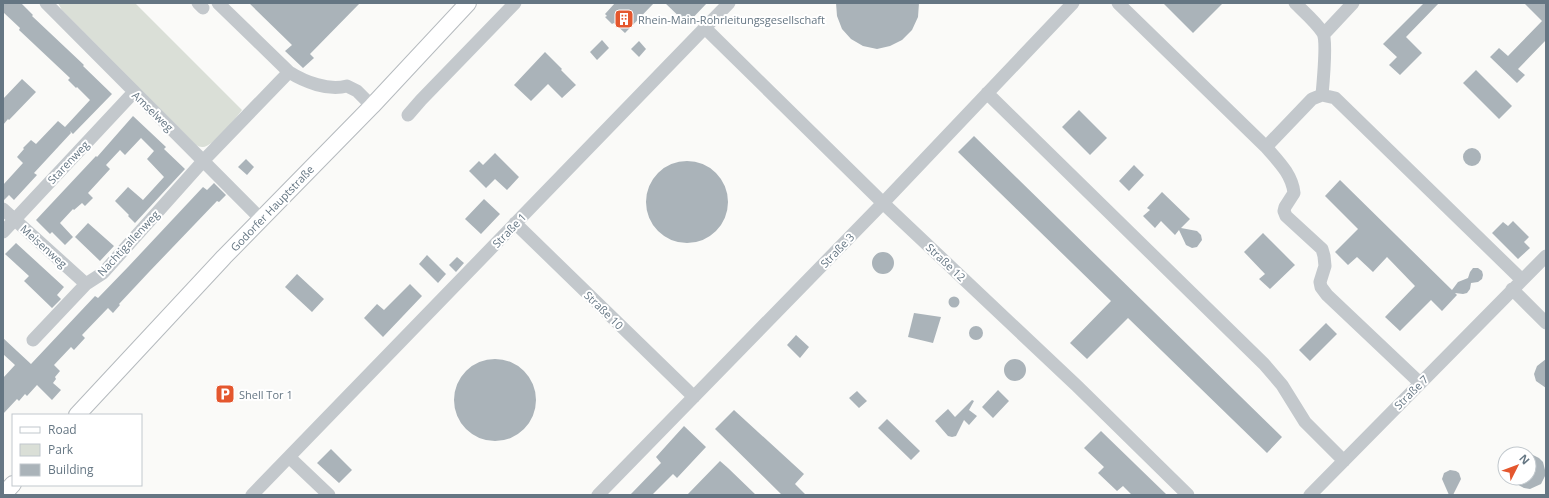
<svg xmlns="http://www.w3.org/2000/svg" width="1549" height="498" font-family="'Open Sans',sans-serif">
<rect width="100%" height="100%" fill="#fafaf8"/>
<path fill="#dadfd7" d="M58 3H135L242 110C236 118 211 149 202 147 200 147 198 146 196 145L62 10Z"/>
<path fill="#aab3b9" d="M3 3H21L33 15 32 16 84 65 83 66 112 94 73 134 70 131 71 133 34 173 37 175 14 200 9 195 3 201V185L23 163 17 157 24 149 23 148 31 140 36 144 58 121 65 127 90 100 77 87 76 88 68 80 70 78 19 30 20 28 3 12Z
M249 3H360L310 54 314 58 303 68 285 51 292 45Z
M615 3H654L625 33 614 23 612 24 605 17 607 16 605 14Z
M665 3H707L687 24Z
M836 3H919L918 17 912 30 902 40 890 46 877 49 863 46 851 39 842 29 837 16Z
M1163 3H1223L1193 33Z
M1424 3H1439L1406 37 1422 53 1400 75 1389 65 1397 57 1383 44Z
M1524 3H1546V40L1518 69 1525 75 1517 83 1490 57 1499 48 1508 56 1542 21Z
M602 40 609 48 597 60 590 52Z
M639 41 646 49 639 57 631 49Z
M545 52 562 69 561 70 576 85 562 98 548 84 531 101 514 85Z
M1476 70 1512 106 1499 119 1463 83Z
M22 79 36 92 9 120 8 119 3 125V99Z
M1079 110 1107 138 1090 155 1062 127Z
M133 116 166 147 164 149 185 169 135 223 128 216 129 215 115 201 128 187 143 200 164 177 147 159 154 151 141 138 125 155 120 150 106 165 110 169 88 193 93 198 85 206 82 203 74 210 73 209 60 223 73 237 65 245 52 232 50 234 36 220 96 156 97 157Z
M974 136 1282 437 1267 453 1128 318 1087 359 1070 343 1111 301 958 152Z
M1463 157a9 9 0 1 1 18 0a9 9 0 1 1-18 0Z
M495 153 519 177 507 190 495 179 486 188 469 171 479 161 483 165Z
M246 159 254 167 247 175 238 167Z
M646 202a41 41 0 1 1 82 0a41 41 0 1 1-82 0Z
M1134 165 1144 175 1129 191 1119 181Z
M1340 180 1452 290 1458 282 1468 278 1470 272 1473 268H1478L1482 271 1483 275 1482 279 1478 282 1471 283 1470 289 1467 293 1463 294 1455 293 1457 295 1442 311 1431 300 1400 331 1385 317 1415 286 1387 257 1373 272 1357 257 1348 265 1335 252 1358 229 1325 196Z
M214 183 226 195 219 202 217 201 149 272 119 304 120 305 113 313 108 308 82 335 85 338 74 350 71 347 54 365 60 371 55 377 56 379 53 383 61 390 52 400 37 385 27 396 25 394 19 401 17 399 3 414V378L15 365 3 354V338L31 364 95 296 98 298 128 267 203 187 207 190Z
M1162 192 1190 219 1181 228 1197 231 1201 235 1202 240 1197 247 1192 248 1186 245 1179 230 1175 235 1161 221 1155 228 1143 216 1150 210 1147 208Z
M484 199 500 214 481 234 465 219Z
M1513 221 1529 237 1524 242 1530 248 1518 259 1492 233 1503 222 1508 226Z
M88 223 114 246 100 261 75 237Z
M1263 233 1295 265 1270 289 1259 279 1265 274 1244 252Z
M16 243 64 287 57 295 61 299 52 308 24 281 29 276 5 254Z
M872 263a11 11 0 1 1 22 0a11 11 0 1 1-22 0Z
M427 255 446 274 438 283 419 264Z
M457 257 464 263 456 272 449 265Z
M297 274 324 299 312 312 285 287Z
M410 284 422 296 383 337 364 318 377 304 384 310Z
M948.5 302a5.5 5.5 0 1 1 11 0a5.5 5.5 0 1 1-11 0Z
M914 313 941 317 933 343 908 337Z
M1326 323 1337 334 1310 361 1299 350Z
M969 333a7 7 0 1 1 14 0a7 7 0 1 1-14 0Z
M796 335 809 347 800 358 787 345Z
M454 400a41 41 0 1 1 82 0a41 41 0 1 1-82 0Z
M1546 359V388L1536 381 1534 374 1537 366Z
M1004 370a11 11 0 1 1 22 0a11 11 0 1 1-22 0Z
M998 390 1009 401 993 418 982 407Z
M857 391 867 401 859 408 849 398Z
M972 400 974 401 969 410 977 416 969 425 964 420 956 436 952 437 948 436 935 421 948 409 955 417Z
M734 410 804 474 795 484 806 495H782L715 429Z
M887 419 920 451 911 460 878 428Z
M684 426 706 447 677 478 673 474 652 495H630L661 463 656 457Z
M1101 431 1167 495H1132L1123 486 1117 491 1098 473 1104 467 1084 448Z
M331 449 352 470 339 483 317 463Z
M1529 453 1539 458 1543 462 1546 474 1541 484 1530 489 1524 488 1505 478H1529Z
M720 461 728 468 756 495H687Z
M1450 470 1456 471 1459 473 1461 479 1453 495H1449L1442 479 1444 473Z"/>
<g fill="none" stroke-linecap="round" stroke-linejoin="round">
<g stroke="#b5babe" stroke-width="18">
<path id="major" d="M77 415 224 257 372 106 468 3
M3 495 13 484"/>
</g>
<path stroke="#c3c8cc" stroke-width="13" d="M46 3 261 219
M198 3 203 8
M218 3 289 72C305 82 328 91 347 86L357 91 372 106
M1118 3 1266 147C1278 161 1292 174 1294 193L1285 207 1284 211 1286 216 1322 249 1324 256 1325 266 1320 282 1321 287 1327 295 1420 383
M1295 3C1304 12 1316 22 1323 33 1327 41 1323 84 1322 95
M705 28 883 203 1077 386 1188 495
M1324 34 1353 3
M987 93 1264 364 1282 385 1305 422 1344 461
M408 115 421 100 515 3
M1266 147 1312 99 1322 95 1335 98 1522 280
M3 209 86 284
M515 223 694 397
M3 232 134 92
M1512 289 1546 323
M33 340 86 284 103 273 204 160 289 72
M289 457 329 495
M252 495 729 3
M598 495 883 203 1073 3
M1310 495 1546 256"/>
<use href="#major" stroke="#fff" stroke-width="16"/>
</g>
<defs>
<g id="building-square" transform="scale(1)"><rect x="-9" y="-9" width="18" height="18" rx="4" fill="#e4572e" stroke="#fff"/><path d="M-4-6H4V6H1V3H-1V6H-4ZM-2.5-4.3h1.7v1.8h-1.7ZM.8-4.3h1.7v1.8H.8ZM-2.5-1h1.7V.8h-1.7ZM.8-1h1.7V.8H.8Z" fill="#fff"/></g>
<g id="parking-square" transform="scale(1)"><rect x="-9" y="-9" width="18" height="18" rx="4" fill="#e4572e" stroke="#fff"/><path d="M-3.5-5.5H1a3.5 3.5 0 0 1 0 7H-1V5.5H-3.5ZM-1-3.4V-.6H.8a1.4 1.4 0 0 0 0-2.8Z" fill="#fff"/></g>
</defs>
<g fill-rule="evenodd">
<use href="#building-square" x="624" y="19"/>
<use href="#parking-square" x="225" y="394"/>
</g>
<g text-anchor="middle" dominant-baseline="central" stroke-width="4" stroke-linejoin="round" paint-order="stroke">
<g font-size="11" fill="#657683" stroke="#fff" text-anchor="start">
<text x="638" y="19">Rhein-Main-Rohrleitungsgesellschaft</text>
<text x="239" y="394">Shell Tor 1</text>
</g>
<g font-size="11" fill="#657683" stroke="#fff">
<text transform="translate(153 111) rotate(44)">Amselweg</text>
<text transform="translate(68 162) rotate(-47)">Starenweg</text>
<text transform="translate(272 208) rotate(-46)">Godorfer Hauptstraße</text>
<text transform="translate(509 230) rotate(-46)">Straße 1</text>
<text transform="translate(128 243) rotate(-47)">Nachtigallenweg</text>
<text transform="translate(44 246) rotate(42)">Meisenweg</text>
<text transform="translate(837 250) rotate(-46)">Straße 3</text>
<text transform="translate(946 262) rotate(43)">Straße 12</text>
<text transform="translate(604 310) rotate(44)">Straße 10</text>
<text transform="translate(1411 392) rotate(-45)">Straße 7</text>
</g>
</g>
<rect width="1549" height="498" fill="none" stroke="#657683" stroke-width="8"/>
<rect x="12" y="414" width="130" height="72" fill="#ffffff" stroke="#c1c8cd"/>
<rect x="20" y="427" width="20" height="6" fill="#ffffff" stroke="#c1c8cd"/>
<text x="48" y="434" font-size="12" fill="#657683">Road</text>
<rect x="20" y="444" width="20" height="12" fill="#dadfd7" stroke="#c1c8cd"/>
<text x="48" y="454" font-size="12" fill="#657683">Park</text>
<rect x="20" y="464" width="20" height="12" fill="#aab3b9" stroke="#c1c8cd"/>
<text x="48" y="474" font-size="12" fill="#657683">Building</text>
<g transform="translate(1517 466) rotate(48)"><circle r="19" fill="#ffffff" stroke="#c1c8cd"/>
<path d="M0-3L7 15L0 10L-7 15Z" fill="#e4572e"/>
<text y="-6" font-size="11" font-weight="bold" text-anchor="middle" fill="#657683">N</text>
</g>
</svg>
